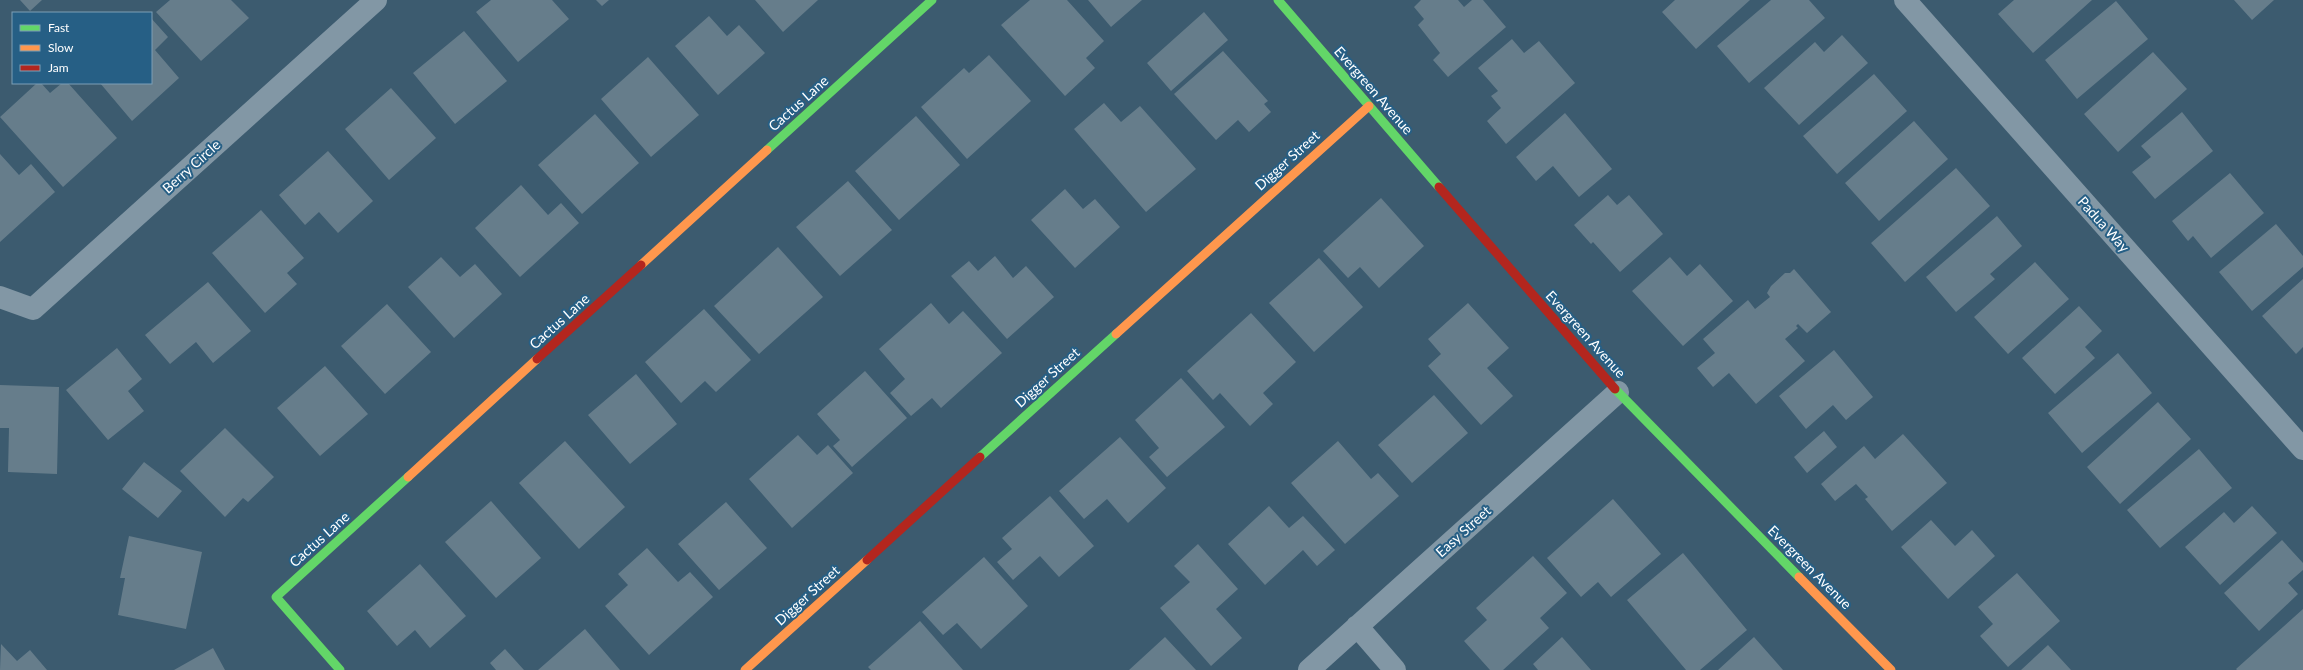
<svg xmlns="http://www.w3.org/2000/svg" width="2303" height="670" font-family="Lato,sans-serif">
<rect width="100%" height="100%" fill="#3c5b6f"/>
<path fill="#667d8b" d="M20 0H42L30 11Z
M170 0H231L249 18 201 61 156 12Z
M491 0H552L569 19 518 62 476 12Z
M596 0H609L602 6Z
M755 0H818L783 32Z
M1030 0H1067L1104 41 1086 58 1095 68 1065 96 1001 25Z
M1088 0H1142L1111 27Z
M1421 0H1458L1464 7 1472 0H1483L1506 27 1448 77 1433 60 1440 53 1418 25 1424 19 1414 7Z
M1675 0H1750L1696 49 1662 12Z
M1771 0H1809L1825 18 1749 83 1717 46Z
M2014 0H2092L2033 53 1998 14Z
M2234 0H2274L2252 20Z
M2116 1 2148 39 2077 99 2045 60Z
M1204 12 1228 40 1171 91 1147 63Z
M709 16 727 36 739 25 765 53 718 95 675 46Z
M151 18 168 37 155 50 179 78 132 121 100 83H151Z
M464 31 507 81 455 124 413 73Z
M1842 35 1868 63 1799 125 1764 88 1815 42 1824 52Z
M1512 39 1524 53 1539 41 1575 83 1506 144 1487 121 1501 108 1491 96 1498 91 1478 68Z
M1223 51 1268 101 1264 104 1271 112 1249 132 1238 120 1216 140 1174 94Z
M2153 52 2187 89 2118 152 2084 114Z
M989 55 1031 101 967 159 921 107 964 68 969 73Z
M648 57 699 115 651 157 601 99Z
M1874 74 1907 111 1837 174 1803 136Z
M37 83H41L50 93 62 83H68L117 138 63 187 0 117Z
M391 88 436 138 389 180 345 129Z
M1104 103 1121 122 1140 106 1196 169 1146 212 1074 129Z
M2182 112 2213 151 2155 199 2132 172 2151 157 2141 146Z
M1565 113 1612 169 1579 197 1553 166 1536 181 1516 157Z
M595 114 639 163 582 214 538 165Z
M916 116 960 165 899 220 855 171Z
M1914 121 1948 159 1879 221 1845 183Z
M328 151 373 201 338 233 319 212 305 225 279 195Z
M0 154 19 175 31 164 55 192 0 242Z
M1956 168 1990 206 1905 282 1871 243Z
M2230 173 2264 213 2211 258 2193 236 2188 241 2172 221Z
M848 181 892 230 840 276 796 227Z
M521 185 548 215 561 203 579 223 520 277 475 228Z
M1065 189 1083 209 1095 199 1120 227 1075 268 1031 220Z
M1608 195 1617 205 1629 195 1663 234 1620 272 1593 242 1591 244 1574 225Z
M1381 198 1424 246 1379 288 1360 267 1348 278 1323 251Z
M261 210 304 258 287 273 297 284 265 313 212 253Z
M1997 216 2022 246 1990 274 1995 279 1956 312 1926 277Z
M2276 224 2303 256V267L2252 311 2219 272Z
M778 247 823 297 759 354 714 306Z
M995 256 1013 278 1026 266 1054 297 1007 339 951 276 969 261 978 271Z
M441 257 460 277 475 264 502 294 454 338 408 287Z
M1670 257 1687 276 1700 264 1733 301 1683 346 1632 291Z
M1319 258 1363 307 1314 352 1269 303Z
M2035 262 2069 299 2008 354 1974 317Z
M1794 269 1831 312 1807 333 1798 324 1796 326 1798 328 1785 339 1805 361 1756 404 1729 373 1713 387 1697 368 1715 353 1703 339 1748 300 1755 309 1770 297 1767 293 1771 286 1785 273H1790Z
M2303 279V347L2296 354 2262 316Z
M208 282 251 331 213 363 196 342 170 364 145 335Z
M931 303 949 324 963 311 1002 353 941 408 932 398 911 416 890 393 905 379 879 349Z
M1468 303 1509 348 1487 368 1513 396 1481 425 1428 366 1441 354 1428 339Z
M387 304 431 352 385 394 341 346Z
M2079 306 2102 331 2085 347 2095 358 2055 394 2022 358Z
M704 309 751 360 716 392 705 381 681 403 645 362Z
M1251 313 1296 362 1263 393 1273 404 1250 426 1220 393 1213 400 1187 371Z
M117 348 142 379 128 391 144 411 108 440 66 390Z
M1834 350 1873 397 1846 420 1833 405 1806 429 1779 396Z
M2118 353 2152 393 2082 453 2048 413Z
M325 366 368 414 320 456 277 408Z
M865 371 907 418 852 467 833 446 840 440 817 414Z
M636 374 677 424 630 464 588 415Z
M1181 378 1225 427 1167 477 1149 457 1159 448 1135 420Z
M0 385 59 387 57 474 8 472 9 428H0Z
M1434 395 1468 433 1412 483 1378 445Z
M2158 402 2191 439 2120 504 2087 467Z
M225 428 274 477 248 502 243 498 225 517 180 471Z
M1824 431 1837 447 1807 473 1794 457Z
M1903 434 1947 483 1892 531 1865 499 1868 497 1856 484 1835 501 1821 484 1864 446 1875 459Z
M798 435 817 455 828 445 853 473 792 528 749 479Z
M1120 437 1166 488 1128 523 1107 499 1084 519 1059 491Z
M565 441 625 507 579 549 519 483Z
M1338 441 1371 479 1378 473 1399 496 1345 544 1291 483Z
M2199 449 2232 488 2160 548 2127 510Z
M144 462 182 491 158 518 122 489Z
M1050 496 1094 546 1059 577 1040 556 1013 580 997 562 1012 549 1002 538Z
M1613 499 1661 554 1611 597 1598 582 1581 597 1547 558Z
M491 501 541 558 496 598 445 542Z
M726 502 767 548 719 590 678 544Z
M1269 506 1289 528 1303 516 1335 550 1317 566 1303 550 1265 585 1228 544Z
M2252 506 2277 533 2220 585 2185 547 2224 512 2234 523Z
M1931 520 1955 546 1972 530 1995 556 1948 599 1901 547Z
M129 536 202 552 186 629 118 615 125 578H120Z
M2282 540 2303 563V570L2288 583 2298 594 2259 631 2224 593Z
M1198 544 1238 589 1216 609 1242 638 1211 666 1160 608 1190 582 1174 566Z
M647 548 678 582 690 572 713 597 649 655 605 606 628 585 618 574Z
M1683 553 1747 630 1700 670H1686L1627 600Z
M1533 556 1567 593 1540 618 1549 628 1503 670H1490L1464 641 1487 620 1476 608Z
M984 557 1028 606 981 649 957 623 943 635 922 612Z
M420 564 466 616 430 648 415 630 397 646 367 611Z
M2017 573 2060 621 2008 667 1980 636 1993 624 1978 607Z
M2303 609V670H2237L2236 669Z
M920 621 963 670H871L868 667Z
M585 629 620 670H538Z
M1165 637 1196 670H1129Z
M1562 637 1591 670H1538L1533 664Z
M1754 637 1783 670H1718Z
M1 644 17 661 30 650 47 670H0Z
M2048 645 2071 670H2021Z
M213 648 225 670H174Z
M505 649 524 670H496L490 663Z"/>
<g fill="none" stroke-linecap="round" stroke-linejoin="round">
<path stroke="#8297a5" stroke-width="22" d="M1905 0 2303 449
M0 297 33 309 376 0
M1357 626 1395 670
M1309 670 1618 392"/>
<path stroke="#63d668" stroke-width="9" d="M1278 0 1439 187
M767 150 932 0
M1615 389 1799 577
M980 457 1116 334
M340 670 276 597 408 477"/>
<path stroke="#ff974d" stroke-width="9" d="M641 265 767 150
M1116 334 1369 106
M408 477 537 359
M1799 577 1891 670
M745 670 867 560"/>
<path stroke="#b3261e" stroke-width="9" d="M1439 187 1615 389
M537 359 641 265
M867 560 980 457"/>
</g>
<g text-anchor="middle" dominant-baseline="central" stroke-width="4" stroke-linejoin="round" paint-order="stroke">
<g font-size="14" fill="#fff" stroke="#265f85">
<text transform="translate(1374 90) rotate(49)">Evergreen Avenue</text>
<text transform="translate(798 103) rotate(-42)">Cactus Lane</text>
<text transform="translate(1287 160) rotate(-42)">Digger Street</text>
<text transform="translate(191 166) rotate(-42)">Berry Circle</text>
<text transform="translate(2104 224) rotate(48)">Padua Way</text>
<text transform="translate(559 321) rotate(-42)">Cactus Lane</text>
<text transform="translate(1586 334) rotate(48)">Evergreen Avenue</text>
<text transform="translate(1047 377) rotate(-42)">Digger Street</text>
<text transform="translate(1463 531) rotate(-42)">Easy Street</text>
<text transform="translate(319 539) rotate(-42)">Cactus Lane</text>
<text transform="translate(1810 567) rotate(45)">Evergreen Avenue</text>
<text transform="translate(807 595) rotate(-42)">Digger Street</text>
</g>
</g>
<rect x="12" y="12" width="140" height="72" fill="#265f85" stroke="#7d9fb6"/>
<rect x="20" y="25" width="20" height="6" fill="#63d668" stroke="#7d9fb6"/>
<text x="48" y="32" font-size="12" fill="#ffffff">Fast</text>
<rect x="20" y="45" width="20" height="6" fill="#ff974d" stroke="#7d9fb6"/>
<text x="48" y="52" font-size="12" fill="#ffffff">Slow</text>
<rect x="20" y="65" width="20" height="6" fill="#b3261e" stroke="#7d9fb6"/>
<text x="48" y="72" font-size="12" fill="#ffffff">Jam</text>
</svg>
